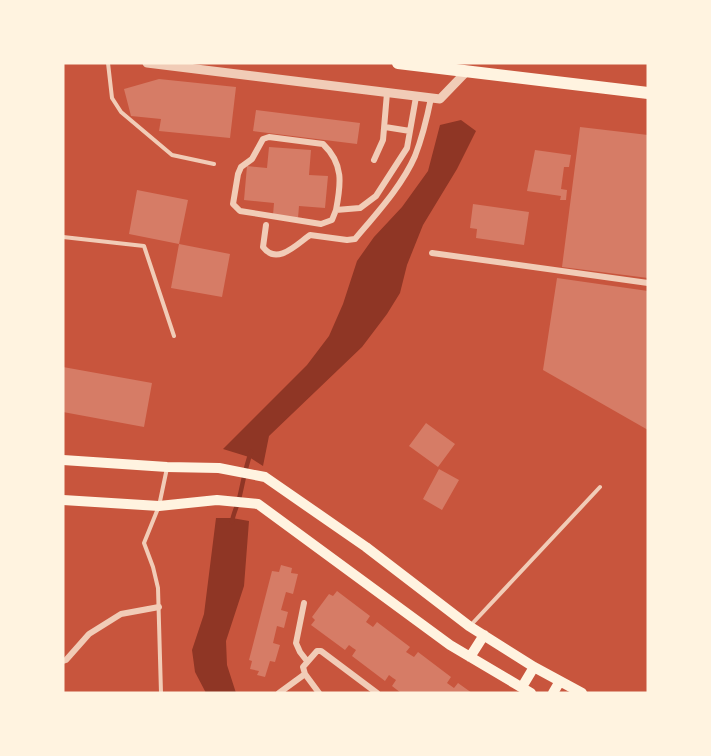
<svg xmlns="http://www.w3.org/2000/svg" width="711" height="756" font-family="'IBM Plex Sans',sans-serif">
<rect width="100%" height="100%" fill="#c8553d"/>
<path fill="#8f3625" d="M461 120 476 131 457 169 423 225 407 265 400 293 387 314 362 347 269 436 263 466 249 457 223 449 307 365 329 336 343 304 357 261 374 237 402 207 428 171 440 125Z
M216 518H232L249 521 244 586 226 641 227 665 236 693H206L195 672 192 650 204 614Z"/>
<g fill="none" stroke-linecap="round" stroke-linejoin="round">
<path stroke="#8f3625" stroke-width="4.5" d="M232 522C233 514 237 507 239 499 243 483 245 468 251 452"/>
</g>
<path fill="#d67c66" d="M159 79 236 87 230 138 159 131 161 119 131 116 124 89Z
M256 110 360 123 357 144 253 131Z
M580 127 648 135V278L562 267Z
M269 147 311 150 309 175 328 176 325 208 299 206 298 218 273 215 274 203 244 200 247 166 267 168Z
M535 150 571 155 569 167H564L561 189 567 190 566 200H560L561 196 527 191Z
M137 190 188 200 179 244 129 234Z
M473 204 529 212 524 245 476 238 477 229 470 228Z
M179 244 230 254 222 297 171 288Z
M557 278 648 291V430L543 370Z
M63 367 152 383 144 427 63 412Z
M426 423 455 444 438 467 409 446Z
M439 469 459 480 442 510 423 499Z
M281 565 292 568 291 573 298 574 293 594 286 592 281 610 288 612 284 628 277 626 273 643 280 645 275 662 270 661 265 677 257 675 259 671 250 669 252 661 249 660 272 571 279 572Z
M337 591 370 616 366 622 373 627 377 622 410 647 406 652 414 657 418 652 451 677 447 683 454 688 458 683 472 693H401L392 686 396 680 393 678 389 675 385 681 352 656 356 650 353 648 349 645 345 650 311 625 315 620 312 617 329 594 333 596Z"/>
<g fill="none" stroke-linecap="round" stroke-linejoin="round">
<path stroke="#f1ccb7" stroke-width="4" d="M108 63 112 98 121 112 172 155 214 164
M63 237 144 246 174 336
M470 626 600 487
M161 693 158 588 153 567 144 543 159 506 167 468"/>
<path stroke="#f1ccb7" stroke-width="6" d="M385 127 410 131
M374 160 383 140 387 93
M336 210C341 184 344 164 323 144L269 137 263 139 252 159 241 167 238 174 233 204 240 211 321 224 332 220 336 210 360 208 376 196 407 148 416 97
M266 225 263 247C277 266 297 244 310 235L347 240 355 239C376 214 402 186 415 156 422 138 427 118 431 98
M432 253 648 283
M304 603 296 643 300 652 307 661
M63 661 66 660 89 634 121 614 159 607
M279 693 305 674
M319 693 305 674 303 667 317 651H321L377 693"/>
<path stroke="#f1ccb7" stroke-width="9" d="M147 63 440 99 467 71"/>
<path stroke="#fff3e0" stroke-width="10" d="M63 460 167 467 219 468 265 477 366 547 469 626 534 667 582 693
M63 500 159 506 217 500 258 504 450 645 531 693
M470 657 484 635
M522 687 534 667
M553 693 560 681"/>
<path stroke="#fff3e0" stroke-width="12" d="M398 63 648 93"/>
</g>
<rect width="711" height="756" fill="none" stroke="#fff3e0" stroke-width="129"/>
</svg>
